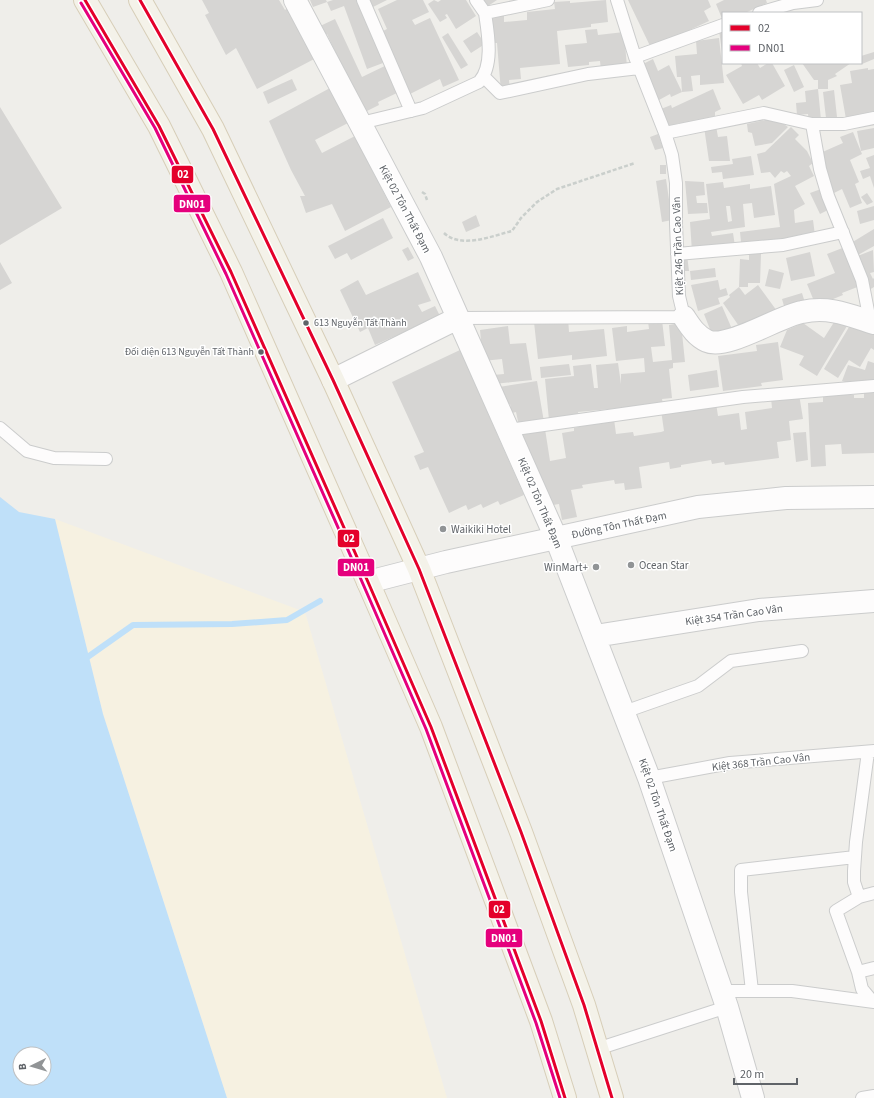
<svg xmlns="http://www.w3.org/2000/svg" width="874" height="1098" font-family="'Source Sans 3',sans-serif">
<rect width="100%" height="100%" fill="#efeeea"/>
<path fill="#f6f1e1" d="M55 519 305 612 447 1098H227L103 714Z"/>
<path fill="#bfe0f9" fill-rule="evenodd" d="M0 497 19 512 55 519 103 714 227 1098H0ZM20 1054H44V1078H20Z"/>
<g fill="none" stroke-linecap="round" stroke-linejoin="round">
<path stroke="#bfe0f9" stroke-width="6" d="M82 661 133 625 232 624 287 620 320 601"/>
</g>
<path fill="#d6d5d3" fill-rule="evenodd" d="M202 0H279L285 10 291 5 318 57 257 89 236 48 226 55 205 15 209 13Z
M310 0H326L327 2 333 0H359L383 63 367 69 344 6 331 11 327 2 313 7Z
M364 0H387L369 9Z
M397 0H423L429 12 412 20 415 25 430 18 459 80 443 87 440 79 402 98 399 92 378 102 379 105 363 113 327 34 322 36 318 27 335 19 362 77 391 63 377 34 387 29 378 9Z
M434 0 438 2 441 0H466L476 16 456 29 447 14 445 15 447 18 440 22 428 4Z
M476 0H497L482 10Z
M606 0 608 22 591 24V27L557 31 560 64 520 68 521 79 509 80 510 91 501 92 497 43H494L491 16 504 15V22L527 20V12L555 9 554 2 570 1V3Z
M628 0H708L711 7 704 11 709 21 651 48Z
M724 0H766L767 3 745 13H723V21L716 4Z
M597 29 598 35 624 32 627 67 601 70 600 61 589 62V65L568 67 565 45 587 43 585 30Z
M719 30H723V52H722Z
M477 32 485 44 471 53 463 41Z
M448 33 468 65 461 69 442 37Z
M719 38 724 83 700 85V75L691 76 693 91 682 92 681 77H677L675 56 697 54 696 41Z
M874 52V59L862 64 861 56Z
M653 59 658 71 669 65 682 92 671 97 670 94 659 100 641 65Z
M741 63H757L760 68 768 63H772L785 86 762 100 759 95 743 104 726 75 742 66Z
M802 63H851L835 74 837 76 828 80V89H818V80H814Z
M794 65 804 87 794 92 784 70Z
M868 68V70L874 69V114L846 119 840 85 852 83 850 71Z
M292 79 297 90 268 104 263 92Z
M330 88 348 123 315 140 322 153 355 136 391 207 345 231 332 204 306 213 300 196H305L291 170 269 121Z
M713 89 721 109 715 112V119L695 120 680 127 679 123 669 127 661 109 671 105 672 108Z
M818 89 821 120 809 122 808 114 797 115 796 103 806 102 805 91Z
M834 90 837 117 826 118 823 92Z
M0 107 62 208 0 245Z
M775 118 788 127 772 143 755 146 752 133 748 132 747 124Z
M716 126 718 137 727 136 730 161H709L704 127Z
M791 127 799 135 795 139 807 151 813 163 809 166 814 176 795 186 805 204 794 210 795 223 813 220 816 243 742 252 740 232 780 227 774 184 791 176 787 171 784 173 781 171 775 178 770 172 761 173 757 154 765 152Z
M874 128V148L861 151 857 131Z
M853 132 862 154 850 160 859 182 855 184 862 203 850 208 842 189 834 193 818 154 843 143 840 137Z
M658 134 663 148 655 150 650 137Z
M874 155V188L870 176 863 179 860 171 870 168 866 158Z
M751 156 754 175 723 179 722 172 712 173 711 167 733 164 732 159Z
M660 165H666V174H660Z
M666 179 672 220 662 222 656 181Z
M685 181 704 182 705 195 696 196 697 203H707L708 213 688 214Z
M723 182 724 188 750 184V189L771 186 775 215 754 218 752 203 743 204 745 227 711 232 712 236 733 233 735 246 692 252 690 222 710 219 706 184ZM726 206H730L732 221 728 222Z
M821 189 830 209 820 214 810 193Z
M867 193 873 202 867 205 861 197Z
M874 206V220L860 224 857 211Z
M476 215 480 226 466 232 462 222Z
M383 218 393 238 351 260 347 253 335 259 328 246Z
M874 229V246L858 255 851 243Z
M408 247 414 258 408 261 402 250Z
M845 247 860 286 842 293 843 295 816 306 807 284 835 273 827 254Z
M873 250 874 272 870 273 873 279 874 278V287L869 290 855 257Z
M810 252 815 276 791 281 786 258Z
M749 253 761 254 760 283H748V287H739L745 295 758 285 777 311 743 332 723 303 730 297 729 295 739 287 740 259 749 260Z
M682 255H687L689 271H684Z
M0 262 12 283 0 290Z
M715 268 716 277 691 280 690 271Z
M769 269 784 273 780 289 765 286Z
M418 272 431 301 418 305 422 312 435 306 440 316 375 345 368 328 360 332 340 290 358 280 366 295Z
M718 280 720 290 726 288 728 295 718 298 720 304 698 311 691 285Z
M802 293 806 306 786 313 782 299Z
M722 306 732 329 713 337 704 314Z
M568 318 569 332 604 329 607 356 572 360V355L538 359 534 322Z
M836 319 847 326 817 376 799 365 804 356 780 347 787 330 803 323 824 338Z
M662 320 665 346 651 347 653 362 672 360 669 325 681 323 685 362 673 363V368L669 369 672 398 662 399 663 404 578 412 579 416 549 420 545 379 574 376 573 366 591 364 594 388H598L596 365 618 363 621 384V374L645 372 644 358 616 361 612 328 627 326V332L649 329 648 321Z
M852 322 874 324V350L871 348 860 367 849 360 838 378 824 369Z
M508 326 510 344 526 343 532 380 494 384 493 375 504 374 502 359 483 361 480 330Z
M778 342 783 380 761 383 762 386 723 391 718 356 757 351 756 345Z
M460 350 524 495 500 505 498 501 483 508 481 504 468 510 466 505 449 513 428 467 420 470 414 456 424 452 392 382Z
M868 361 874 363V385L862 380 860 386 842 381 848 365 865 370Z
M569 364 571 375 541 378 540 367Z
M717 370 719 387 690 391 688 375Z
M537 381 544 422 519 426 516 412 512 413 510 404 502 405 499 387Z
M839 391V395H854V398H864V391H874V453L842 454 841 444 825 445 826 466 811 467 808 403 823 402V394Z
M799 394 803 419 789 421 791 440 777 442 779 458 725 465 724 462 712 464 711 460 681 465V467L670 469 669 462 639 467 642 488 625 490 624 483 615 484 614 480 582 485 583 488 571 490 577 517 562 520 559 504 547 506 516 434 545 429 550 461 566 458 562 433 574 431V428L587 425V423L614 419 616 434 633 432 634 436 661 432 664 431 661 410 716 403 718 416 739 413 741 430 747 429 745 412 772 408 771 398Z
M806 432 808 460 796 462 793 433Z"/>
<g fill="none" stroke-linecap="round" stroke-linejoin="round">
<g stroke="#cbcccc" stroke-width="14">
<path id="service" d="M363 0 411 111
M476 0 485 13
M759 13 793 3 817 0
M635 57 723 25
M484 77 500 93 588 74 639 68
M361 123 423 108 479 82C494 66 488 33 485 13L548 0
M812 124 820 169 828 196 862 280 870 321
M665 133 764 113 812 124H844L874 118
M677 254 783 245 843 232
M458 318 684 317 679 296 676 224V183L672 155 665 133 635 57 617 0
M0 428 27 451 54 458 106 459
M508 430 743 397 874 386
M624 712 698 686 731 661 802 651
M649 778 730 763 874 751
M874 893 859 897 836 911 858 972 874 968
M859 897 854 882V871L856 842 868 752
M858 972 862 989 873 1002
M722 991H792L874 1002
M752 991 741 892V870L855 857
M597 1049 727 1007
M862 1098 874 1096"/>
</g>
<g stroke="#cbcccc" stroke-width="24">
<path id="minor" d="M295 0 431 257 556 538 649 778 727 1007 753 1098
M684 317C690 326 696 336 707 341 727 350 779 316 802 312 829 306 849 315 874 323
M333 380 458 318
M595 636 759 610 874 601"/>
</g>
<g stroke="#cbcccc" stroke-width="24">
<path id="tertiary" d="M368 582 446 562 698 507 786 498 874 497"/>
</g>
<g stroke="#d7ceb8" stroke-width="24">
<path id="primary" d="M85 0 159 126 231 272 368 582 431 727 541 1021 565 1098
M140 0 213 129 333 380 419 569 521 832 584 1005 612 1098"/>
</g>
<path stroke="#cacfcc" stroke-width="2.5" stroke-dasharray="4 2" stroke-linecap="butt" d="M422 192 425 194 427 200
M444 233C461 249 492 236 512 231L521 218 537 202 557 189 635 163"/>
<use href="#service" stroke="#fdfcfc" stroke-width="12"/>
<use href="#minor" stroke="#fdfcfc" stroke-width="22"/>
<use href="#tertiary" stroke="#fdfcfc" stroke-width="22"/>
<use href="#primary" stroke="#f4f2e9" stroke-width="22"/>
<g stroke="#fff" stroke-width="6">
<path id="bus-1" d="M85 0 159 126 231 272 368 582 431 727 541 1021 565 1098
M140 0 213 129 333 380 419 569 521 832 584 1005 612 1098"/>
</g>
<g stroke="#fff" stroke-width="6">
<path id="bus-2" d="M81 3 155 128 226 274 363 584 426 729 536 1023 560 1098"/>
</g>
<use href="#bus-1" stroke="#e4002b" stroke-width="3"/>
<use href="#bus-2" stroke="#e5007d" stroke-width="3"/>
</g>
<g fill="#5f6368" stroke="#fff" stroke-width="1.5">
<circle cx="306" cy="323" r="3.5"/>
<circle cx="261" cy="352" r="3.5"/>
</g>
<g fill="#919496" stroke="#fff" stroke-width="1.5">
<circle cx="443" cy="529" r="4"/>
<circle cx="631" cy="565" r="4"/>
<circle cx="596" cy="567" r="4"/>
</g>
<g text-anchor="middle" dominant-baseline="central" stroke-width="3" stroke-linejoin="round" paint-order="stroke">
<g font-size="10" fill="#5f6368" stroke="#fff" text-anchor="start">
<text x="314" y="323">613 Nguyễn Tất Thành</text>
<text x="254" y="352" text-anchor="end">Đối diện 613 Nguyễn Tất Thành</text>
</g>
<g font-size="11" fill="#5f6368" stroke="#fff">
<text transform="translate(405 209) rotate(62)">Kiệt 02 Tôn Thất Đạm</text>
<text transform="translate(678 246) rotate(-92)">Kiệt 246 Trần Cao Vân</text>
<text transform="translate(540 503) rotate(67)">Kiệt 02 Tôn Thất Đạm</text>
<text transform="translate(619 525) rotate(-12)">Đường Tôn Thất Đạm</text>
<text transform="translate(734 615) rotate(-8)">Kiệt 354 Trần Cao Vân</text>
<text transform="translate(761 762) rotate(-6)">Kiệt 368 Trần Cao Vân</text>
<text transform="translate(658 805) rotate(71)">Kiệt 02 Tôn Thất Đạm</text>
</g>
<g font-size="11" fill="#5f6368" stroke="#fff" text-anchor="start">
<text x="451" y="529">Waikiki Hotel</text>
<text x="639" y="565">Ocean Star</text>
<text x="588" y="567" text-anchor="end">WinMart+</text>
</g>
</g>
<g stroke="#fff" stroke-width="1.5">
<rect x="171" y="165" width="23" height="19" rx="4" fill="#e4002b"/>
<rect x="173" y="194" width="38" height="19" rx="4" fill="#e5007d"/>
<rect x="337" y="529" width="23" height="19" rx="4" fill="#e4002b"/>
<rect x="337" y="558" width="38" height="19" rx="4" fill="#e5007d"/>
<rect x="488" y="900" width="23" height="19" rx="4" fill="#e4002b"/>
<rect x="485" y="928" width="38" height="20" rx="4" fill="#e5007d"/>
</g>
<g font-size="11" text-anchor="middle" font-weight="bold" fill="#fff">
<text x="183" y="178">02</text>
<text x="192" y="208">DN01</text>
<text x="349" y="542">02</text>
<text x="356" y="571">DN01</text>
<text x="499" y="913">02</text>
<text x="504" y="942">DN01</text>
</g>
<rect x="722" y="12" width="140" height="52" fill="#ffffff" stroke="#bfc1c3"/>
<rect x="730" y="25" width="20" height="6" fill="#e4002b" stroke="#bfc1c3"/>
<text x="758" y="32" font-size="12" fill="#5f6368">02</text>
<rect x="730" y="45" width="20" height="6" fill="#e5007d" stroke="#bfc1c3"/>
<text x="758" y="52" font-size="12" fill="#5f6368">DN01</text>
<g transform="translate(32 1066) rotate(265)"><circle r="19" fill="#ffffff" stroke="#bfc1c3"/>
<path d="M0-3L7 15L0 10L-7 15Z" fill="#919496"/>
<text y="-6" font-size="11" font-weight="bold" text-anchor="middle" fill="#5f6368">B</text>
</g>
<path d="M734 1078v6h63v-6" fill="none" stroke="#5f6368" stroke-width="2"/>
<text x="740" y="1078" font-size="12" fill="#5f6368" stroke="#ffffff" stroke-width="3" paint-order="stroke">20 m</text>
</svg>
